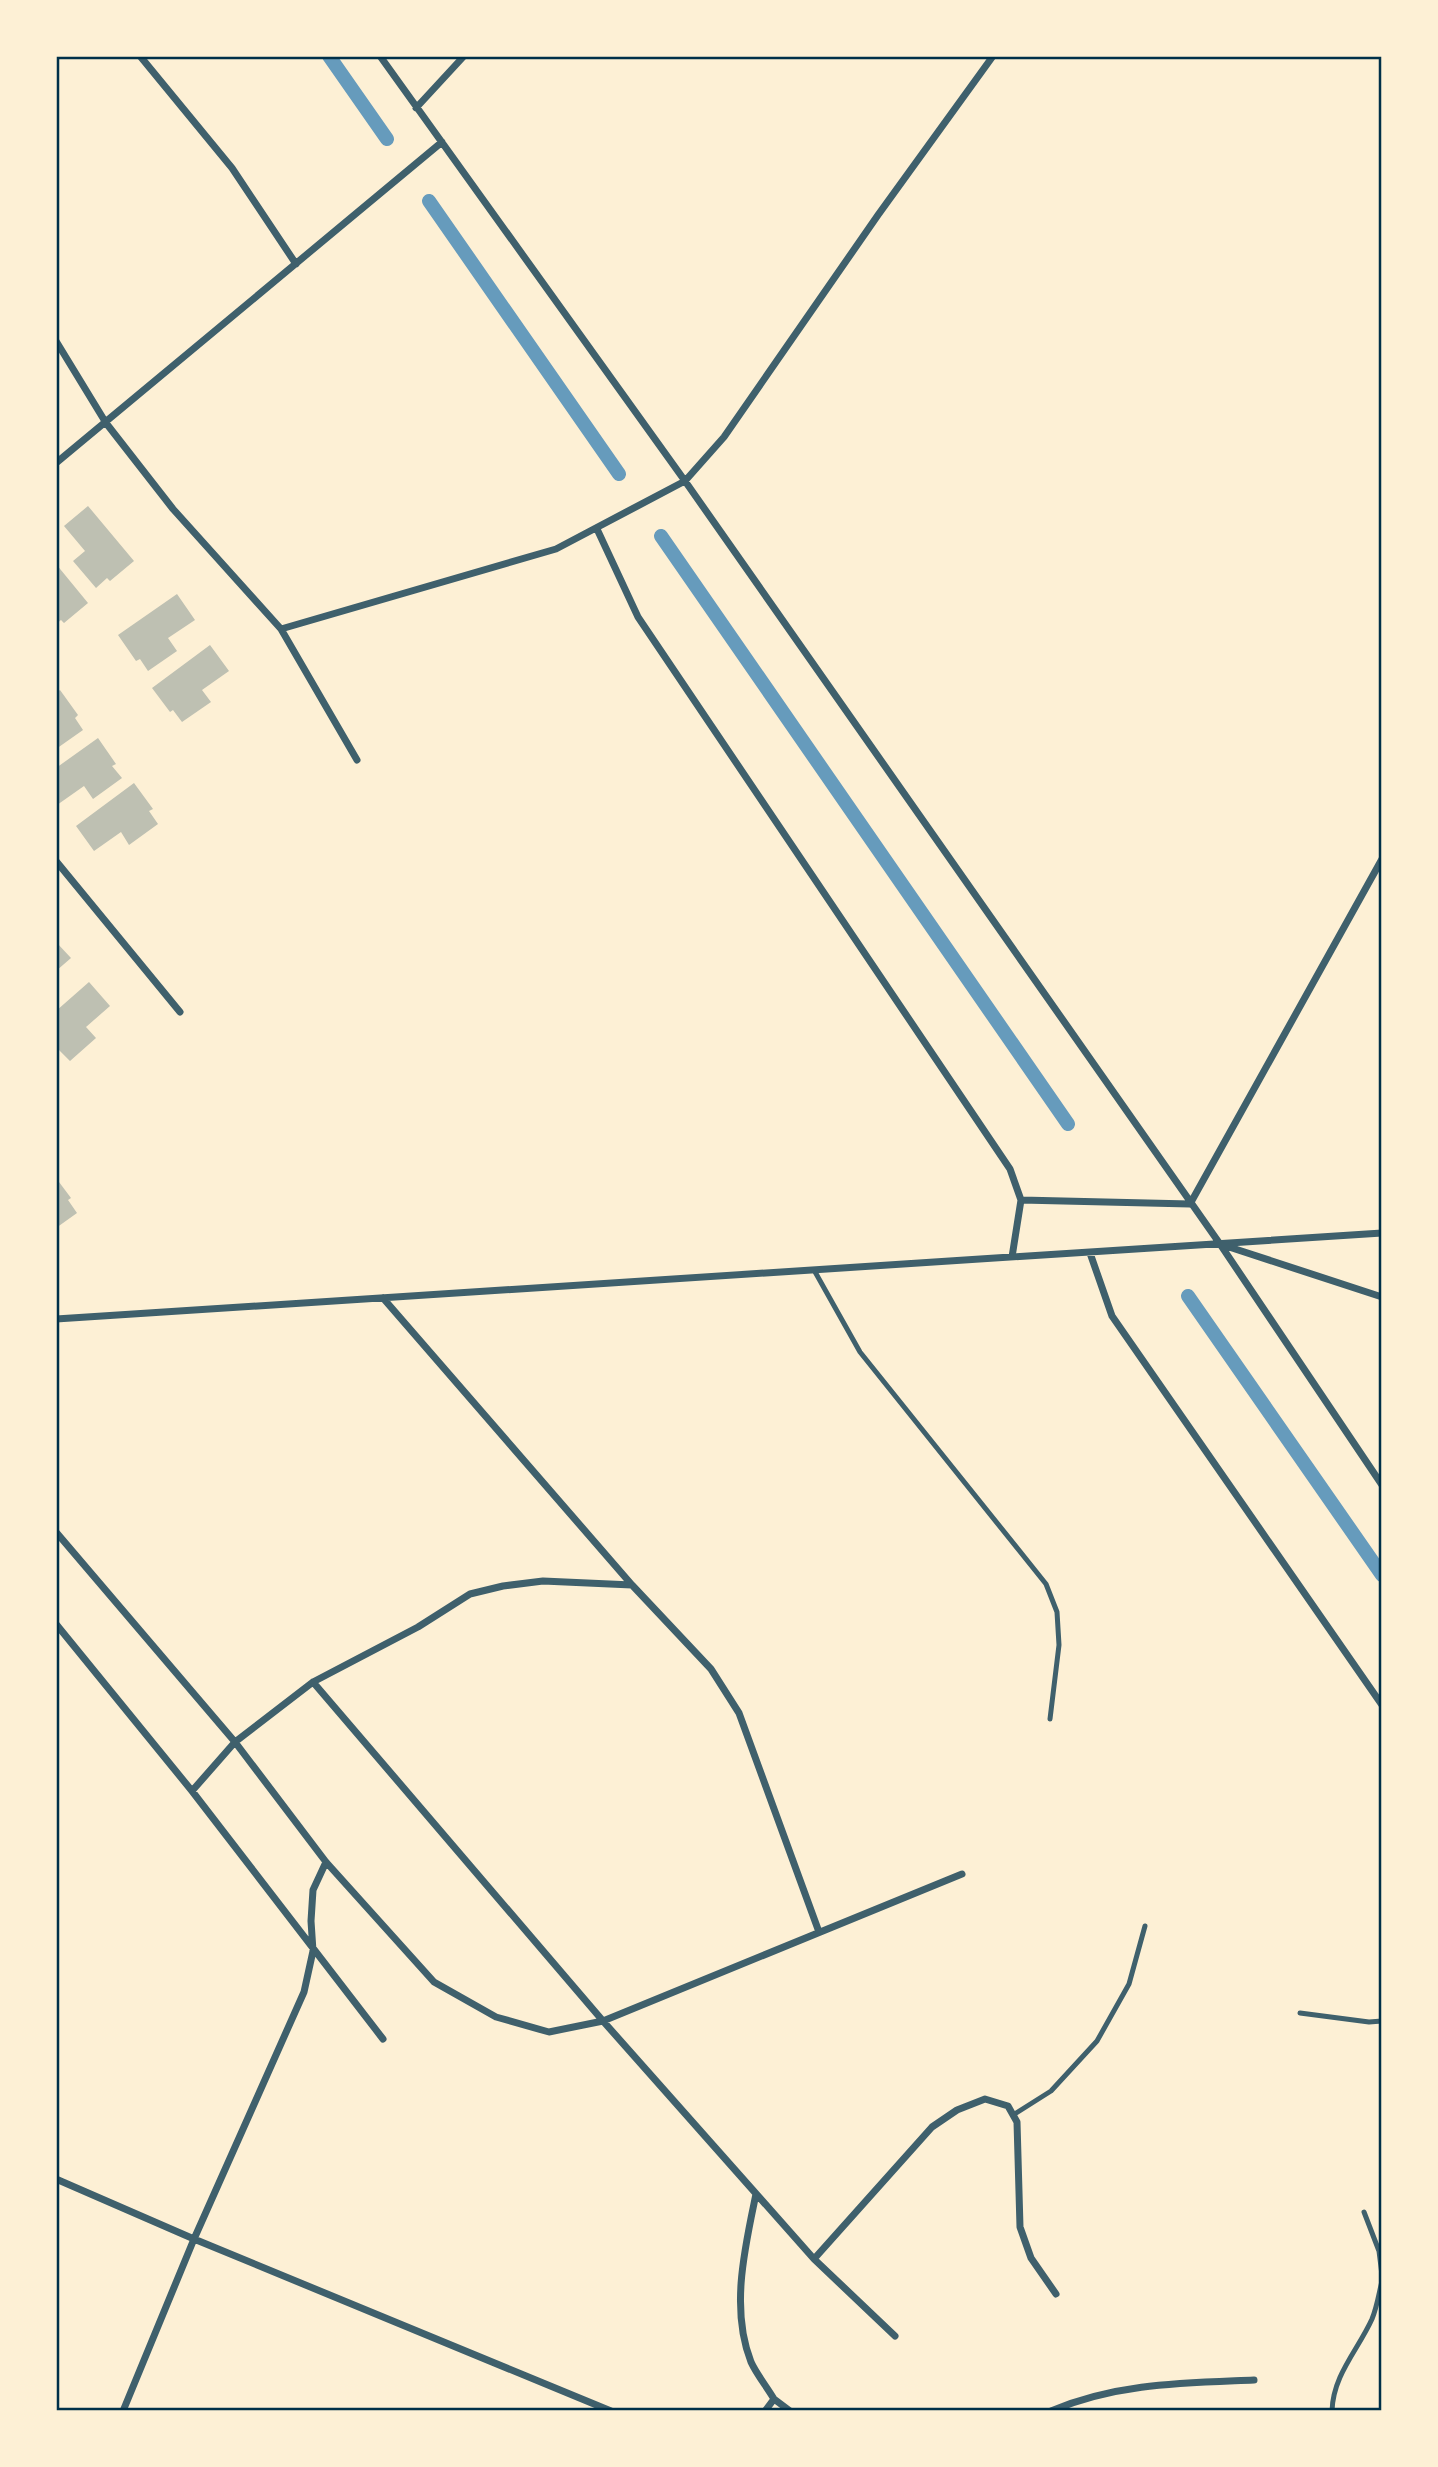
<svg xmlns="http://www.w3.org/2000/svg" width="1438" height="2467" font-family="Spectral,serif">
<rect width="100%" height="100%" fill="#fdf0d5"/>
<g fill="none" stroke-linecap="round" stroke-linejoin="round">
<path stroke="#669bbc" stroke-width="14" d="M329 56 387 139
M429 201 619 474
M661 536 1068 1124
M1188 1296 1382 1575"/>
</g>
<path fill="#bec0b2" d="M88 506 134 561 110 581 107 578 96 588 73 561 85 551 64 526Z
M56 564 88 603 64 623 61 620 56 624Z
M177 594 195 620 168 638 177 651 148 671 140 659 136 661 118 635Z
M210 645 229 671 202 690 211 702 182 722 173 710 170 712 152 688Z
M60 690 78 715 75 718 83 730 56 749V693Z
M98 738 116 764 112 766 122 778 93 799 84 786 57 805 56 768Z
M134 783 153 809 149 811 158 824 129 845 121 832 94 851 76 826Z
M56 942 71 958 56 971Z
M89 982 110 1006 86 1027 96 1038 70 1061 59 1050 56 1053V1011Z
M56 1178 71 1198 68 1200 77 1213 56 1228Z"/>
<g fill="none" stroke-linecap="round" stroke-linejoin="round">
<path stroke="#3f606c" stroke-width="5" d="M814 1270 860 1352 1046 1584 1057 1612 1059 1645 1050 1719
M1300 2013 1369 2022 1382 2021
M1013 2115 1051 2091 1097 2041 1129 1984 1145 1926
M1364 2212 1379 2251 1382 2275
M1332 2411C1333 2375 1358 2350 1372 2319 1377 2307 1379 2293 1382 2281"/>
<path stroke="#3f606c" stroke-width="7" d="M140 56 232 168 296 264
M380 56 685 481 1220 1244 1382 1485
M416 108 464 56
M56 341 106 423 173 509 281 629 357 760
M56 463 442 142
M597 529 638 617 1010 1169 1021 1200 1012 1257
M281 629 556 549 685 481 724 437 878 215 993 56
M56 861 180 1012
M1021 1200 1190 1204
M1190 1204 1382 859
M1226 1246 1382 1297
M1090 1253 1112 1316 1382 1705
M383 1298 632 1585 711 1669 739 1713 819 1932
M56 1319 1382 1233
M56 1532 235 1742 326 1862 434 1982 496 2017 549 2032 603 2021 962 1874
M56 1624 192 1791 383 2039
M313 1682 603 2021 814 2259 895 2336
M192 1791 235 1742 313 1682 418 1627 470 1594 503 1586 543 1581 632 1585
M56 2179 194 2239 611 2411
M756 2194C745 2247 730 2309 751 2362 757 2375 767 2387 774 2399L765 2411
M814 2259 932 2127 957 2110 985 2099 1008 2106 1017 2122 1020 2227 1031 2258 1056 2294
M774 2399 790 2411
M123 2411 194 2239 304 1992 313 1951 311 1921 313 1890 326 1862
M1051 2411C1117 2383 1183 2383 1254 2380"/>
</g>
<rect width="1438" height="2467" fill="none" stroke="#fdf0d5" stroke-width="116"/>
<rect x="58" y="58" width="1322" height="2351" fill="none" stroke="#003049" stroke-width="2.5"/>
</svg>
